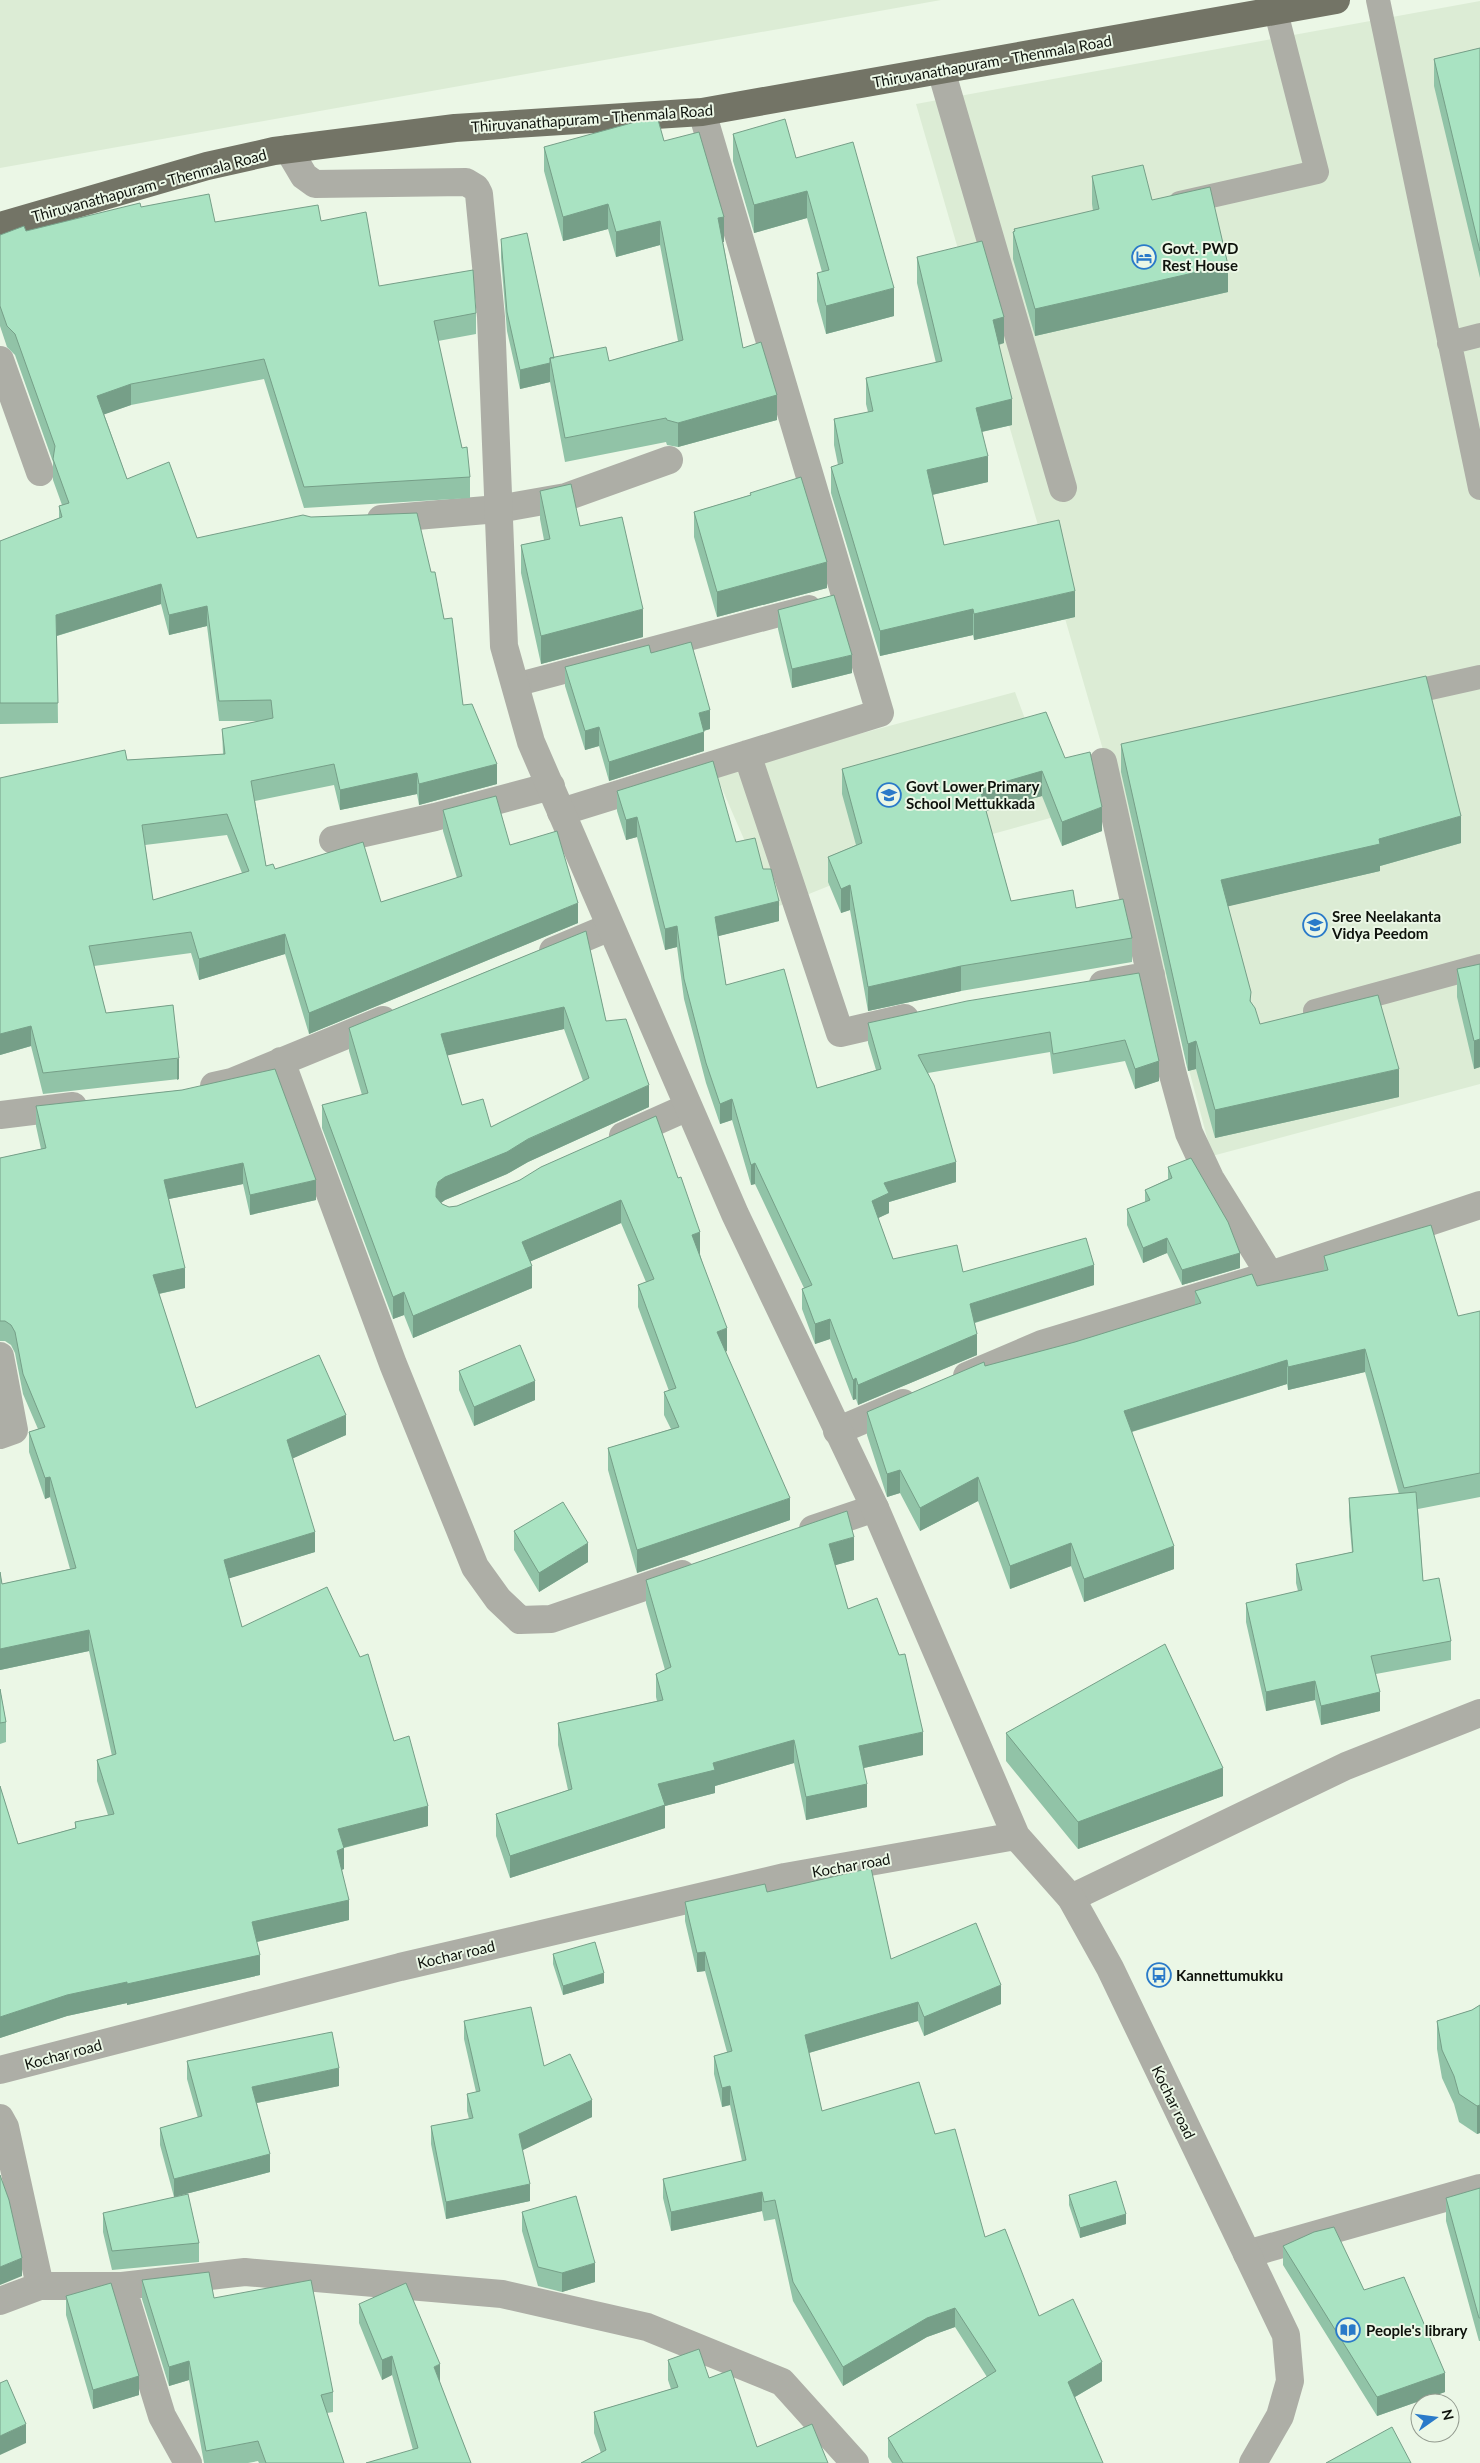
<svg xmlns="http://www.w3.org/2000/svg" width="1480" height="2463" font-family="Lato,sans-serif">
<rect width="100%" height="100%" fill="#ebf7e6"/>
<path fill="#dcecd5" d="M0 0H941L0 168Z
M1480 1V1084L1212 1156 1108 767 916 104Z
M1015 692 1061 815 881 865 774 908 716 775 811 747Z"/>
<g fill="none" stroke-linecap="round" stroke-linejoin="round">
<path stroke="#adaea6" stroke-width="24" d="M1378 0 1480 488
M1180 203 1317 172 1276 12
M1449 343 1480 335
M515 685 809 607
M1399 695 1480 677
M1315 1011 1480 966"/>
<path stroke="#adaea6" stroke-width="28" d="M941 70 1063 488
M0 360 40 472
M381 519 498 509 566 497 669 460
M747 754 840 1033 905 1018
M1103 762 1172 1071 1189 1133 1210 1178 1270 1275
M561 812 880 713 702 112
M333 840 435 817 551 786
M553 951 610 927
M1103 984 1151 975
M281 1061 393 1364 475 1567 498 1599 520 1620 551 1619 682 1574
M214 1086 232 1082 383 1020
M0 1115 73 1106
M623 1136 688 1107
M0 1356 14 1430 0 1435
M967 1376 1042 1344 1270 1275 1480 1205
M837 1431 903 1403
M813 1529 875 1508
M1071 1898 1346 1766 1480 1713
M0 2118 5 2127 40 2286
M1247 2254 1480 2188
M122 2286 162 2416 188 2463
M0 2301 40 2286H122L245 2272 502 2294 647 2327 782 2382 855 2463"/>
<path stroke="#adaea6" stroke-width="28" d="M288 149 304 176 315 184 466 182 476 188 479 194 491 317 504 646 531 742 735 1214 875 1508 1016 1836 1071 1898 1110 1968 1286 2335 1290 2381 1280 2416 1253 2463
M0 2070 400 1967 785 1877 1016 1836"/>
<path stroke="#737466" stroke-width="28" d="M0 226 207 166 274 151 455 128 702 112 1336 0"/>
</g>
<path fill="#91c3a7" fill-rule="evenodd" d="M1480 48V278L1434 86V59Z
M733 134 796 158 894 316 826 334 817 301V273L822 272 807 218 754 233 733 161Z
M664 141 724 242H723L743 348 777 420 678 447 667 445 666 442 565 462 550 382 520 389 507 331 501 258V239L554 358 609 361 678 341 660 245 616 257 608 229 563 241 544 171V147Z
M1092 176 1152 200 1228 292 1035 336 1013 259V232L1014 231V229L1093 211 1092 204Z
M141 207 215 222 321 221 379 286 476 313V334L438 341 462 448 470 477V498L304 508 264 379 131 405 104 414 127 479 197 538 431 572 444 619 463 705 497 784 419 805 417 794 340 810 334 785 255 801 266 866 381 902 457 878 443 831V810L510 845 578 923 309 1034 285 954 199 980 191 953 94 966 106 1013 173 1005 179 1079 43 1094 31 1046 0 1055V778L127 760 223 754 222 729 258 721H219L207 626 169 635 161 604 57 636 58 723 0 724V541L59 518V506L62 505 53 480V462L15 355 7 347 0 326V235L26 231ZM227 835 242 873 153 900 145 845Z
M917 257 1004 343 999 345 1012 425 982 432 988 482 932 495 944 545 1075 617 974 640 973 635 880 656 831 493V467L838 465 834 445V419L868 412 866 404V378L936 363 917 283Z
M540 491 580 526 643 637 541 664 521 573V545L544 540 540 519Z
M750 495 827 588 717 617 694 537V512Z
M778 610 852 673 792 688 778 629Z
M651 653 710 729 704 731V751L609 781 599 746 585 750 565 686V667Z
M1121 744 1461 843 1380 866V871L1228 906 1251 1002 1260 1024 1399 1097 1215 1138 1196 1069 1188 1071 1187 1067 1121 772Z
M1065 758 1102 831 1062 846 1042 796 986 811 1011 901 1076 908 1132 938V962L961 991 868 1011 850 910 841 913 828 882V857L856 845 842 794V769Z
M617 791 736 842 763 869 779 921 718 936 726 985 817 1088 876 1070 868 1043V1023L1139 973 1159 1081 1135 1089 1125 1061 1053 1074 1050 1052 928 1073 956 1182 889 1202V1213L878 1218 893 1259 963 1272 1094 1285 975 1323 977 1355 858 1405 856 1399 853 1400 830 1339 815 1344 802 1309V1289L804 1288 755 1184 751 1185 732 1120 720 1124 706 1083 684 999 677 947 665 950 637 837 626 840 617 811Z
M586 931 606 1021 649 1107 528 1162 507 1174 445 1200 441 1203 442 1204 449 1207 457 1206 520 1180 656 1116 700 1254 727 1351 725 1352 790 1520 637 1573 608 1470V1448L671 1429 664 1415V1392L669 1391 638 1307V1285L646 1282 621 1223 531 1261 532 1288 413 1338 404 1315 393 1319 322 1128V1105L362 1095 349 1051V1028ZM564 1029 583 1081 491 1127 462 1105 447 1055Z
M1480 964V1067L1474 1069 1457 997V969Z
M182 1090 316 1200 250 1215 243 1184 169 1199 185 1288 159 1294 196 1408 346 1435 293 1458 315 1552 229 1578 242 1627 394 1741 428 1826 344 1848V1869L342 1870 349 1920 257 1942 260 1975 127 2005V2003L67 2016 0 2038V1786L18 1844 75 1828V1822L108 1815 97 1781V1760L112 1756 89 1651 0 1670V1572L2 1584 70 1569 50 1497 45 1499 29 1452V1432L38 1429 23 1394 15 1353 11 1345 5 1341H0V1158L41 1149 36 1126V1106Z
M1168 1167 1240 1268 1182 1285 1167 1253 1143 1263 1127 1225V1209L1145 1202V1190L1168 1179Z
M1324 1256 1458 1316 1480 1313V1497L1418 1509 1423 1581 1451 1641V1660L1376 1674 1380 1711 1321 1725 1315 1700 1266 1711 1246 1622V1603L1298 1591 1296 1583V1564L1352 1552 1349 1517V1498L1399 1494 1365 1372 1288 1390 1287 1384 1132 1432 1174 1569 1084 1602 1071 1566 1010 1589 978 1501 920 1531 900 1493 887 1497 867 1435V1412L985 1366 1075 1342 1195 1305V1291L1257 1286 1324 1270Z
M459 1371 535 1400 474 1426 459 1390Z
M514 1531 588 1562 539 1592 514 1550Z
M854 1560 835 1565 848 1609 923 1755 864 1768 867 1807 806 1820 794 1763 715 1786V1793L665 1806V1828L510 1878 496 1836V1814L568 1790 558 1745V1723L657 1701 656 1697V1674L665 1670 646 1603V1580Z
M0 1689 6 1722V1742L0 1744Z
M1006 1733 1223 1796 1078 1849 1006 1761Z
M767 1892 891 1959 1001 2004 924 2036 918 2021 809 2053 822 2111 935 2134 985 2237 1039 2316 1102 2381 1075 2397 1103 2463H892L888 2457V2438L987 2377 955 2327 927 2337 843 2386 793 2301 775 2219 764 2221 762 2211 671 2231 663 2198V2179L742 2161 730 2105 722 2107 714 2074V2056L727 2052 705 1971 697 1972 685 1921V1902Z
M553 1954 604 1983 563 1995 553 1964Z
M1480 2005V2133L1477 2134 1459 2122 1454 2104 1442 2078 1437 2049V2021L1472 2010Z
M464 2021 544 2066 592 2117 522 2150 530 2201 446 2219 431 2144V2126L469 2119 467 2111V2094L476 2092 464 2039Z
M187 2061 339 2086 257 2103 270 2172 174 2197 160 2145V2128L198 2118 187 2079Z
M1480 2188V2341H1479L1446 2221V2198Z
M1069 2195 1126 2224 1080 2238 1069 2205Z
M522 2212 595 2282 562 2292 538 2286 522 2231Z
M103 2213 199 2243V2262L112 2270 103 2232Z
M1283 2246 1364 2290 1445 2392 1377 2416 1283 2265Z
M142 2280 214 2298 333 2392V2412L327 2413 344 2463H259L258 2461 248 2463H204L189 2380 169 2386 142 2299Z
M66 2296 139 2395 93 2409 66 2315Z
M359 2304 440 2384 471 2463 413 2450 392 2375 382 2380 359 2323Z
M668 2360 709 2378 757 2447 828 2463 601 2453 594 2433V2412L671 2389 668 2380Z"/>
<path fill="#769f88" d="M807 191V218L754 233V205Z
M608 204V229L563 241V217Z
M724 217V242L718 243V218Z
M660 221V245L616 257V232Z
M1228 265V292L1035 336V309Z
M894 288V316L826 334V306Z
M1004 317V343L993 346V320Z
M550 363V382L520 389V370Z
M131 384V405L97 417V396Z
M777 395V420L678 447V423Z
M1012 399V425L976 433V408Z
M988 456V482L927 496V470Z
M827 562V588L717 617V592Z
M161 584V604L56 636V615Z
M1075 591V617L974 640V614Z
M207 606V626L169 635V615Z
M643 609V637L541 664V636Z
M973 609V635L880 656V631Z
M852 655V673L792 688V669Z
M710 710V729L699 732V713Z
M599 727V746L585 750V731Z
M704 732V751L609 781V762Z
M497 764V784L419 805V784Z
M1042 771V796L980 813V789Z
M417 773V794L340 810V790Z
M1102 807V831L1062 846V822Z
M1461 816V843L1380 866V871L1221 908V880L1379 839Z
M637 817V837L626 840V820Z
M850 885V910L841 913V889Z
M779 901V921L715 937V917Z
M578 903V923L309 1034V1013Z
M677 926V947L665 950V929Z
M285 934V954L199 980V959Z
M961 966V991L868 1011V987Z
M564 1007V1029L441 1057V1034Z
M31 1026V1046L0 1055V1034Z
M1480 1039V1067L1474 1069V1041Z
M1196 1041V1069L1188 1071V1044Z
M179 1058V1079L177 1080V1059Z
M1159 1061V1081L1135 1089V1069Z
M1399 1069V1097L1215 1138V1110Z
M649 1085V1107L528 1162 507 1174 445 1200 438 1205 436 1211V1189L438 1182 445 1177Z
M732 1099V1120L720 1124V1104Z
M956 1162V1182L889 1202V1213L872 1221V1201L884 1183Z
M243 1163V1184L164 1200V1180Z
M755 1163V1184L751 1185V1165Z
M316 1180V1200L250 1215V1195Z
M621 1200V1223L522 1265V1242Z
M700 1232V1254L692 1257V1235Z
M1167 1238V1253L1143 1263V1248Z
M1240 1253V1268L1182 1285V1270Z
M1094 1265V1285L970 1324V1304Z
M532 1266V1288L413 1338V1316Z
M185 1268V1288L153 1295V1275Z
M404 1292V1315L393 1319V1297Z
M830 1319V1339L815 1344V1324Z
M727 1328V1351L717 1355V1332Z
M977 1334V1355L858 1405V1385Z
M1365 1349V1372L1288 1390V1367Z
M1287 1360V1384L1124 1434V1411Z
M856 1378V1399L853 1400V1380Z
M535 1381V1400L474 1426V1407Z
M346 1415V1435L287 1461V1440Z
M900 1470V1493L887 1497V1474Z
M50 1477V1497L45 1499V1478Z
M978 1477V1501L920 1531V1508Z
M790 1498V1520L637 1573V1550Z
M315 1532V1552L224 1580V1560Z
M854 1537V1560L829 1567V1544Z
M588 1543V1562L539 1592V1573Z
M1071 1543V1566L1010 1589V1566Z
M1174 1546V1569L1084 1602V1579Z
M89 1630V1651L0 1670V1649Z
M1315 1681V1700L1266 1711V1692Z
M1380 1692V1711L1321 1725V1706Z
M923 1732V1755L859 1769V1746Z
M794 1740V1763L715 1786V1793L665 1806V1828L510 1878V1856L658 1784 713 1763Z
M1223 1768V1796L1078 1849V1822Z
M867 1784V1807L806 1820V1797Z
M428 1806V1826L338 1849V1829Z
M344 1848V1869L337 1871V1851Z
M349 1900V1920L252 1943V1922Z
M705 1952V1971L697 1972V1953Z
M260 1955V1975L127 2005V1984Z
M604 1973V1983L563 1995V1986Z
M127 1982V2003L67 2016 0 2038V2017L67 1995Z
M1001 1985V2004L924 2036V2017Z
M918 2002V2021L805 2054V2035Z
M339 2068V2086L252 2104V2087Z
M730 2086V2105L722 2107V2088Z
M592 2100V2117L519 2152V2134Z
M1480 2105V2133L1477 2134V2106Z
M270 2154V2172L174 2197V2179Z
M530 2184V2201L446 2219V2202Z
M762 2192V2211L671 2231V2212Z
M1126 2214V2224L1080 2238V2228Z
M22 2258V2276L0 2285V2267Z
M595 2263V2282L562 2292V2273Z
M955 2308V2327L927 2337 843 2386V2367L927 2318Z
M392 2356V2375L382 2380V2360Z
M189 2361V2380L169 2386V2367Z
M1102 2362V2381L1068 2401V2382Z
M440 2364V2383L434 2367Z
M1445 2373V2392L1377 2416V2397Z
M139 2376V2395L93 2409V2390Z
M26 2424V2443L0 2455V2436Z"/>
<path fill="#a9e3c2" stroke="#769f88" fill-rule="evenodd" d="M1480 48V251L1434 59Z
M657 116 664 141 699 132 724 217 718 218 743 348 761 342 777 395 678 423 667 420 666 418 565 438 550 358 606 347 609 361 683 340 660 221 616 232 608 204 563 217 544 147Z
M785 119 796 158 853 142 894 288 826 306 817 273 829 270 807 191 754 205 733 134Z
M1143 165 1152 200 1210 187 1228 265 1035 309 1013 232 1015 231 1014 229 1099 209 1092 176Z
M209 194 215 222 318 205 321 221 366 212 379 286 473 270 476 313 434 321 462 448 467 447 470 477 304 487 264 359 131 384 97 396 127 479 169 462 197 538 303 515 311 517 417 513 431 572H435L444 619 452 618 463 705 472 704 497 764 419 784 417 773 340 790 334 764 251 781 266 866 273 864 275 869 363 842 381 902 462 876 443 810 496 796 510 845 557 831 578 903 309 1013 285 934 199 959 191 932 89 946 106 1013 173 1005 179 1058 43 1073 31 1026 0 1034V778L125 750 127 760 225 754 222 729 273 718 271 700 219 701 207 606 169 615 161 584 56 615 58 703H0V541L62 517 59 506 69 503 53 459 55 446 15 334 7 326 0 306V235L24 226 26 231 140 203 141 207ZM227 814 249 871 153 900 142 825Z
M527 233 554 358H550V363L520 370 507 312 501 239Z
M982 241 1004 317 993 320 1012 399 976 408 988 456 927 470 944 545 1059 520 1075 591 974 614 973 609 880 631 831 467 843 463 834 419 873 411 866 378 942 361 917 257Z
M801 477 827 562 717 592 694 512 751 495 750 493Z
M571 484 580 526 622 517 643 609 541 636 521 545 550 539 540 491Z
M834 595 852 655 792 669 778 610Z
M691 642 710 710 699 713 704 732 609 762 599 727 585 731 565 667 649 645 651 653Z
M1426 676 1461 816 1379 839 1380 844 1221 880 1251 992 1250 1001 1255 1008 1260 1024 1378 995 1399 1069 1215 1110 1196 1041 1188 1044 1187 1040 1121 744Z
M1046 712 1065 758 1090 752 1102 807 1062 822 1042 771 980 789 1011 901 1073 890 1076 908 1123 899 1132 938 961 966 868 987 850 885 841 889 828 857 862 843 842 769Z
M713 761 736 842 755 838 763 869H771L779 901 715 917 726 985 784 969 817 1088 881 1069 868 1023 967 1001 1139 973 1159 1061 1135 1069 1125 1040 1053 1054 1050 1032 918 1055 934 1085 956 1162 884 1183 889 1193 872 1201 893 1259 957 1245 963 1272 1086 1238 1094 1265 970 1304 977 1334 858 1385 856 1378 853 1380 830 1319 815 1324 802 1289 812 1285 755 1163 751 1165 732 1099 720 1104 706 1063 684 979 677 926 665 929 637 817 626 820 617 791Z
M586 931 606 1021 626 1019 649 1085 528 1139 507 1152 445 1177 438 1182 436 1189V1197L442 1204 449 1207 457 1206 520 1180 541 1167 656 1116 678 1178 681 1177 700 1232 692 1235 727 1328 717 1332 790 1498 637 1550 608 1448 679 1427 664 1392 676 1388 638 1285 654 1279 621 1200 522 1242 532 1266 413 1316 404 1292 393 1297 322 1105 368 1093 349 1028ZM564 1007 589 1078 491 1127 483 1099 462 1105 441 1034Z
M1480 964V1039L1474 1041 1457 969Z
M275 1069 316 1180 250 1195 243 1163 164 1180 185 1268 153 1275 196 1408 319 1355 346 1415 287 1440 315 1532 224 1560 242 1627 327 1587 360 1657 368 1654 394 1741 409 1736 428 1806 338 1829 344 1848 337 1851 349 1900 252 1922 260 1955 127 1984V1982L67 1995 0 2017V1786L18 1844 76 1828 75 1822 114 1814 97 1760 116 1754 89 1630 0 1649V1572L2 1584 76 1568 50 1477 45 1478 29 1432 45 1427 23 1374 15 1332 11 1325 5 1321H0V1158L46 1148 36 1106 182 1090Z
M1191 1158 1228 1222 1240 1253 1182 1270 1167 1238 1143 1248 1127 1209 1150 1200 1145 1190 1172 1178 1168 1167Z
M1431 1225 1458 1316 1480 1311V1473L1404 1488 1365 1349 1288 1367 1287 1360 1124 1411 1174 1546 1084 1579 1071 1543 1010 1566 978 1477 920 1508 900 1470 887 1474 867 1412 984 1362 985 1366 1075 1342 1201 1303 1195 1291 1252 1274 1257 1286 1328 1270 1324 1256Z
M520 1345 535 1381 474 1407 459 1371Z
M1416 1492 1423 1581 1439 1578 1451 1641 1371 1656 1380 1692 1321 1706 1315 1681 1266 1692 1246 1603 1302 1590 1296 1564 1353 1552 1349 1498Z
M563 1502 588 1543 539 1573 514 1531Z
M847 1511 854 1537 829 1544 848 1609 877 1598 899 1655 905 1654 923 1732 859 1746 867 1784 806 1797 794 1740 713 1763 715 1770 658 1784 665 1805 510 1856 496 1814 572 1789 558 1723 663 1700 656 1674 671 1667 646 1580Z
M1165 1644 1223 1768 1078 1822 1006 1733Z
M0 1689 6 1722 0 1723Z
M871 1868 891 1959 976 1923 1001 1985 924 2017 918 2002 805 2035 822 2111 919 2082 935 2134 955 2129 985 2237 1005 2229 1039 2316 1073 2299 1102 2362 1068 2382 1103 2463H903L888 2438 996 2371 955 2308 927 2318 843 2367 793 2282 775 2200 764 2202 762 2192 671 2212 663 2179 746 2160 730 2086 722 2088 714 2056 732 2051 705 1952 697 1953 685 1902 765 1884 767 1892Z
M595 1942 604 1973 563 1986 553 1954Z
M1480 2005V2105L1477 2106 1459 2094 1454 2076 1442 2050 1437 2021 1472 2010Z
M531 2007 544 2066 570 2054 592 2100 519 2134 530 2184 446 2202 431 2126 473 2118 467 2094 480 2091 464 2021Z
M332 2032 339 2068 252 2087 270 2154 174 2179 160 2128 202 2116 187 2061Z
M0 2175 9 2200 22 2258 0 2267Z
M1116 2181 1126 2214 1080 2228 1069 2195Z
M1480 2188V2318H1479L1446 2198Z
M188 2194 199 2243 112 2251 103 2213Z
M576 2196 595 2263 562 2273 538 2267 522 2212Z
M1334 2227 1364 2290 1404 2277 1445 2373 1377 2397 1283 2246 1314 2232Z
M209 2272 214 2298 311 2280 333 2392 321 2395 344 2463H266L258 2441 206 2451 189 2361 169 2367 142 2280Z
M111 2283 139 2376 93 2390 66 2296Z
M406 2283 440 2364 434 2367 471 2463H366L418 2448 392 2356 382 2360 359 2304Z
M699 2349 709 2378 731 2370 757 2447 812 2424 828 2463H581L606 2450 594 2412 678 2387 668 2360Z
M7 2380 26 2424 0 2436V2383Z
M1392 2427 1411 2463H1326Z"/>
<defs>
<g id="hotel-ring" transform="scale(1.25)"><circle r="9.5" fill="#ebf7e6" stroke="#2a7ac9" stroke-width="1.5"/><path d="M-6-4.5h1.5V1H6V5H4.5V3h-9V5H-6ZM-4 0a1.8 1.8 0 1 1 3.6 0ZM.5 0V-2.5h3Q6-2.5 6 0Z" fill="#2a7ac9"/></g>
<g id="school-ring" transform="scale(1.25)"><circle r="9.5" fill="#ebf7e6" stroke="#2a7ac9" stroke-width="1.5"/><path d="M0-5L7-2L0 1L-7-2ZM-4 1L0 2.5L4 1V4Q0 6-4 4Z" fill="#2a7ac9"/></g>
<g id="bus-ring" transform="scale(1.25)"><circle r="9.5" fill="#ebf7e6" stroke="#2a7ac9" stroke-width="1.5"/><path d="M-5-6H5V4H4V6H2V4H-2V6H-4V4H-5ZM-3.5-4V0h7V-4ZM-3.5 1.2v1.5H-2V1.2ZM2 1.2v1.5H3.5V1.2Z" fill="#2a7ac9"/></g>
<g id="library-ring" transform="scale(1.25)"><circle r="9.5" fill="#ebf7e6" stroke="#2a7ac9" stroke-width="1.5"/><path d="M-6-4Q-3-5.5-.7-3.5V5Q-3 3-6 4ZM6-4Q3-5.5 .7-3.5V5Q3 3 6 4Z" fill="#2a7ac9"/></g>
</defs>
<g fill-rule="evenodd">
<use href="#hotel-ring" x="1144" y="257"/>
<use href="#school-ring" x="889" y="795"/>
<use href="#school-ring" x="1315" y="925"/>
<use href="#bus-ring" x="1159" y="1975"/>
<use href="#library-ring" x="1348" y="2330"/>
</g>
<g text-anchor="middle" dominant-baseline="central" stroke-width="4" stroke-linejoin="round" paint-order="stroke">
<g font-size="15" fill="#0e120c" stroke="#ebf7e6">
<text transform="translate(992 61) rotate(-10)">Thiruvanathapuram - Thenmala Road</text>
<text transform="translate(592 118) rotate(-4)">Thiruvanathapuram - Thenmala Road</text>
<text transform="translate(149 185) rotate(-15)">Thiruvanathapuram - Thenmala Road</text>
<text transform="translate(851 1865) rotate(-10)">Kochar road</text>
<text transform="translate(456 1954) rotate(-13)">Kochar road</text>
<text transform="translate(63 2054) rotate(-15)">Kochar road</text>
<text transform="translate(1174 2102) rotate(64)">Kochar road</text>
</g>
<g font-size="15" font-weight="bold" fill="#0e120c" stroke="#ebf7e6" text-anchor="start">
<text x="1162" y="248">Govt. PWD<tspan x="1162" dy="17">Rest House</tspan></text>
<text x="906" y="786">Govt Lower Primary<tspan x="906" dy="17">School Mettukkada</tspan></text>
<text x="1332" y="916">Sree Neelakanta<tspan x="1332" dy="17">Vidya Peedom</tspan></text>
<text x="1176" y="1975">Kannettumukku</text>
<text x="1366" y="2330">People's library</text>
</g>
</g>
<g transform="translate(1435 2418) rotate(76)"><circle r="24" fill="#ebf7e6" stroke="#939b8f"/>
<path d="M0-4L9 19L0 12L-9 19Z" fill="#2a7ac9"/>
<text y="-8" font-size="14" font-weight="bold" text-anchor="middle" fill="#0e120c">N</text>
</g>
</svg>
